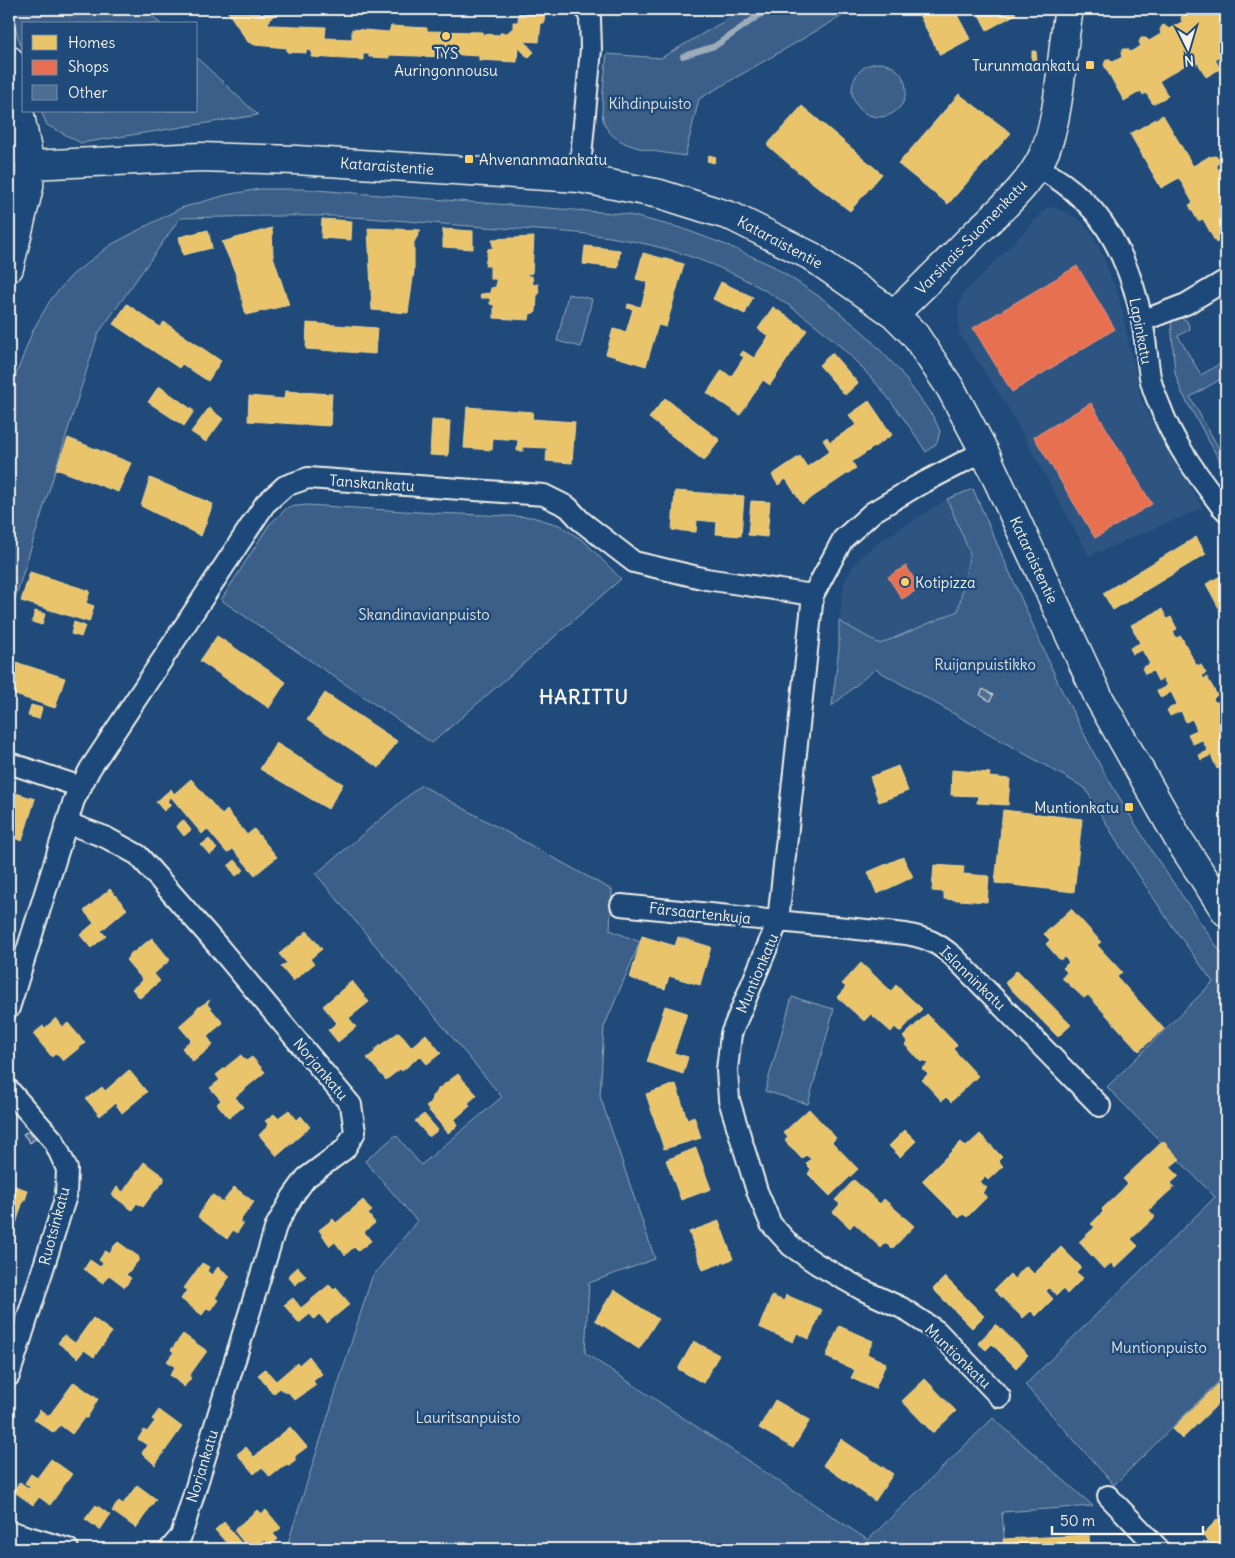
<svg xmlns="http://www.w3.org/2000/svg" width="1235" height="1558" font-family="Delius,sans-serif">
<rect width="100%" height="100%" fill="#1f4a7a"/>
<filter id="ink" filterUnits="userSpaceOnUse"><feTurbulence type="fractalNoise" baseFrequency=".02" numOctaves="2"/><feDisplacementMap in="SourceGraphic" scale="10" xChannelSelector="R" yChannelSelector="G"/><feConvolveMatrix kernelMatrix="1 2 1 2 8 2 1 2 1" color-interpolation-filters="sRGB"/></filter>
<g filter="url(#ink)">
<path fill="#2d5581" d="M1048 207 1066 212 1080 220 1090 231 1101 251 1119 297 1141 399 1151 421 1203 508 1089 556 1009 409 959 333 958 308 964 293Z
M947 499 970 553 958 611 880 644 839 621 844 583 852 568 863 555 873 546Z"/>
<path fill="#3a5f88" stroke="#97a8b8" d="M10 9H145L161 24H24V57Z
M745 9H854L699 99 685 156C657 151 603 150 602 112 602 93 605 73 607 54L661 58Z
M196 57 258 115 81 143 47 125 41 111H196Z
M852 90a27 27 0 1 1 54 0a27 27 0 1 1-54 0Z
M259 189H303L625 214 681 228 729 246 773 266 823 299 864 333 899 370 934 418 940 431 937 443 926 452C856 339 759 265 627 240 576 230 522 230 470 226 425 223 379 218 334 216 282 215 231 217 180 218L98 334 9 618V393L33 330 51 299 72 275 109 246 148 225 181 208 226 195Z
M568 294 592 299 581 347 557 341Z
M1175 318H1182L1187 321 1190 329 1178 336 1201 375 1226 360V376L1190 397 1226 461V472L1182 393 1175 373 1171 321Z
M973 489 1060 687 1102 769 1153 853 1226 960V1374L1114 1485 1025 1385 1215 1197 1107 1087 1213 982 1168 920 1121 848 1085 788 875 669 832 706 839 648V621L880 644 958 611 970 553 947 499Z
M307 505 435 513 532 517 559 525 584 541 621 579 432 743 221 600 269 525 288 507Z
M421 785 612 890 610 930 640 942 604 1027 600 1096 655 1259 589 1283 585 1353 868 1540 993 1418 1093 1506 1002 1512 1005 1549H286L372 1277 417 1221 365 1161 396 1135 421 1165 502 1097 316 874Z
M792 997 834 1009 808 1104 765 1091Z"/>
<path fill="#e9c46a" stroke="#ecd290" d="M226 9H257L262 16 267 9H273L276 11 268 23 270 25 326 27 325 38 352 39V29L389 32 391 26 427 28V31L482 32V34L500 35V33H507L513 28V22H518L519 9H545L544 23H541L539 42 524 41 534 52 528 58 518 46 517 62 479 60V56L444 54V57L389 55V58L369 57V54H363V60L311 57 312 51 306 50V53L287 52V48L255 45 248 42Z
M927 9H954L970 39 940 55 918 13Z
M976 9H1013L1016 14 987 30Z
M1203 9H1215L1226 28V53L1215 59 1220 69 1206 77 1198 63 1195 65 1192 61 1159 81 1168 96 1153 104 1146 93 1143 95 1141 91 1124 101 1104 65 1106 59H1110L1113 62 1122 57 1121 53 1123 49H1128L1130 52 1141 46 1139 42 1141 38H1146L1149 41 1161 34 1160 30 1162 26 1164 25 1169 29 1182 22 1181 18 1183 14H1188L1190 17Z
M1032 51H1036L1037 63H1032Z
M959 94 1011 133 948 204 898 164Z
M802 106 882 174 850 211 797 171 767 145Z
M1163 115 1193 166 1210 156 1211 157 1215 156 1219 158V163L1216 165 1221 175 1226 174V237L1216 243 1203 219 1198 221 1189 205 1193 203 1179 178 1161 188 1130 134Z
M709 155 716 157 714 163 707 161Z
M322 219 352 221 351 240 321 238Z
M272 228 273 256 289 305 246 315 235 272 222 242Z
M368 228 421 230 414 242V271L408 313 372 310Z
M443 229 473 231V249L443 247Z
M208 230 212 248 183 255 179 237Z
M534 237 532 273 527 274V276H532L533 285 538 284 539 294 537 295 536 312 530 314 529 320 494 318V305L490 304V298H480L481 294 490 293 491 288 496 287V279H490V266H485L488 249 493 248 492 239Z
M585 246 620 250 618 268 583 264Z
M643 253 684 264 666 327 658 325 646 366 606 354 613 329 626 332 633 309 627 308 628 304 641 307 648 282 636 279Z
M721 282 753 297 745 314 713 299Z
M127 304 160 327 164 322 221 361 208 381 182 364 179 368 113 324Z
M773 307 807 330 770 385 763 380 740 415 707 393 722 370 731 377 744 357 740 355 743 351 754 358 769 336 758 329Z
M307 323 377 328 375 354 306 349Z
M832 353 858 383 845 395 819 365Z
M159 386 194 411 184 426 148 402Z
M285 391 332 394 330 426 248 421 249 396 284 399Z
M665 398 720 440 704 461 649 418Z
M869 401 892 435 852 462 856 468 802 504 786 479 778 485 772 475 800 456 807 467 830 451 823 440 827 437 830 442 856 425 849 415Z
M467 407 533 412 532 419 575 422 572 463 546 461 547 448 523 447V451H517L518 440 493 438 492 450 464 448Z
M209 408 223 419 206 442 191 432Z
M432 420 450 421 448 456 430 455Z
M68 438 131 463 118 492 56 469Z
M150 478 213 504 201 536 141 506Z
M675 491 744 496 741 536 716 534 717 522 697 520 696 532 672 530Z
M751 501 770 502 767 537 748 535Z
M1196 537 1206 554 1113 610 1103 593Z
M30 572 90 591 86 603 94 606 89 622 21 601Z
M1226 573V621L1206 584Z
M1162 609 1167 619 1171 617 1177 629 1173 631 1176 638 1181 636 1196 665H1201L1206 673 1202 675 1204 679 1207 677 1217 695 1213 699 1215 702H1222L1226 712V765L1217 769 1211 755 1201 760 1199 755 1208 751 1202 740 1193 744 1188 734 1197 730 1192 719 1186 722 1181 711 1170 716 1167 710 1177 704 1171 692 1161 698 1157 691 1167 686 1163 678 1158 681 1153 671 1145 674 1142 668 1150 664 1142 650 1133 654 1130 648 1140 643 1131 625Z
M35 611 45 614 42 625 32 622Z
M74 622 85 626 81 637 71 634Z
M217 636 286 682 269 708 200 661Z
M9 660 65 678 55 708 9 693Z
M325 693 397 741 379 768 307 720Z
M31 705 42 708 39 719 28 716Z
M276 743 343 784 328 809 260 769Z
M898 766 908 791 879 802 870 777Z
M952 770 990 773 989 777 1010 779 1008 805 977 803 978 796 951 795Z
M191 779 222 815 227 810 247 835 254 829 277 857 255 875 233 849 227 853 207 829 202 834 171 797 167 801 171 805 164 811 156 802 171 789 174 794Z
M9 791 35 799 22 841 9 836Z
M1003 810 1082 819 1074 892 995 883Z
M183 820 191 830 184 836 176 826Z
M209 839 217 849 210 855 201 845Z
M903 857 913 877 877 894 868 872Z
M235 860 244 870 236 876 228 866Z
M934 865 964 867 963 874 989 876 987 902 944 899V892L932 891Z
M110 889 127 909 101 931 106 936 91 948 80 935 94 923 84 911Z
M1071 909 1101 942 1097 945 1122 972 1117 977 1164 1029 1139 1051 1088 995 1084 998 1062 978 1067 972 1063 968 1069 962 1064 957 1060 960 1046 944 1050 940 1044 934Z
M307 931 322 949 310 959 314 964 293 981 281 967 287 963 279 954Z
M642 936 675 946 678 937 711 947 700 985 669 976 665 989 630 978Z
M152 938 170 960 154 974 160 981 140 998 132 989 143 980 126 960 132 952H134Z
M861 963 891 991 896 985 922 1009 900 1032 895 1027 891 1032 871 1014 864 1021 837 997 846 987 842 984Z
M1017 970 1071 1025 1058 1037 1005 983Z
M352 981 369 1002 349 1018 356 1027 338 1042 328 1030 337 1023 323 1006Z
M210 1000 207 1004 223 1023 207 1036 213 1045 193 1062 182 1048 191 1040 179 1026 195 1012 196 1009Z
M665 1006 687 1013 674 1053 688 1057 683 1074 647 1062Z
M927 1014 957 1045 953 1049 978 1076 951 1102 946 1097 942 1101 922 1080 928 1074 922 1069 928 1064 924 1060 921 1062 905 1045 908 1042 903 1037Z
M56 1018 63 1027 68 1023 85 1043 63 1061 56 1053 52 1057 33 1034 43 1026 45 1028Z
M399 1032 411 1047 426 1034 441 1053 427 1064 420 1056 402 1071 400 1069 386 1080 367 1058 375 1052V1049Z
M241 1055 246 1061 252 1057 265 1072 235 1097 243 1107 229 1118 217 1104 221 1100 210 1088 220 1080 216 1075Z
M129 1070 147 1092 122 1113 115 1103 100 1116 86 1099 102 1087 105 1091Z
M458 1074 477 1095 468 1103 470 1106 455 1119 457 1126 448 1133 426 1107 431 1103 432 1096 437 1092 438 1089Z
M676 1084 687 1119 694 1116 701 1138 664 1149 646 1094Z
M809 1109 836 1138 832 1142 858 1169 830 1196 808 1174 811 1169 806 1164 811 1159 806 1155 802 1159 785 1141 788 1136 783 1133Z
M289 1110 297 1120 301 1116 310 1127 277 1156 259 1135 269 1125 265 1121 274 1114 278 1118Z
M424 1114 438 1130 429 1137 415 1121Z
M905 1130 916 1141 900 1157 889 1146Z
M980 1134 1002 1157 998 1161 1003 1166 988 1180 985 1177 980 1182 987 1188 982 1193 987 1197 967 1217 963 1214 959 1218 922 1181 961 1142 966 1147Z
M1163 1141 1180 1159 1170 1167 1179 1176 1171 1183 1174 1187 1149 1210 1155 1217 1131 1239 1138 1246 1115 1268 1111 1263 1104 1269 1079 1242 1095 1227 1091 1224 1103 1212 1102 1209 1128 1184 1123 1179Z
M696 1148 711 1189 681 1200 666 1160Z
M144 1162 164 1177V1181L159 1187 157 1188 143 1207 137 1203 132 1210 112 1195 117 1187 123 1192Z
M854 1180 880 1204 884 1199 914 1226 892 1249 886 1243 881 1248 854 1223 850 1228 833 1212 840 1204 835 1200Z
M9 1184 27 1190V1194L25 1200 23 1201 16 1224 9 1222Z
M234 1187 254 1202 239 1222 243 1224 237 1233 233 1230 227 1239 198 1217 209 1198 213 1195 223 1202Z
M363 1200 372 1211 368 1214 375 1223 364 1232 371 1241 358 1251 354 1247 345 1255 335 1242 330 1246 319 1230 333 1219 336 1223Z
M719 1221 733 1259 703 1270 689 1232Z
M118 1242 139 1257 138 1261 126 1275 131 1278 125 1287 109 1275 103 1283 84 1269 90 1260 100 1267 103 1263 99 1260 105 1251 109 1254 112 1250V1248Z
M1061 1247 1081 1267 1076 1272 1083 1278 1067 1294 1063 1289 1057 1295 1049 1288 1046 1291 1053 1299 1036 1316 1031 1311 1023 1318 994 1290 1010 1274 1014 1279 1026 1266 1034 1274Z
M202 1263 209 1267 207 1271 212 1275 218 1267 230 1276 215 1298 218 1300 211 1310 207 1308 202 1315 181 1299 187 1290 184 1288Z
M298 1267 306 1276 295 1285 288 1276Z
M945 1277 984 1316 972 1328 933 1289Z
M329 1285 334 1290 336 1288 350 1304 327 1323 319 1314 314 1319 310 1314 299 1323 284 1305 293 1298 301 1308Z
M614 1290 658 1319 639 1349 595 1320Z
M786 1295 822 1310 809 1339 797 1333 793 1342 759 1327 772 1296 784 1301Z
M93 1318 112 1332 94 1357 84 1350 78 1358 58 1343 64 1335 75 1343Z
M996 1324 1028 1355 1016 1368 992 1344 986 1350 978 1343Z
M839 1326 873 1341 867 1354 886 1363 875 1389 851 1378 855 1370 826 1357Z
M183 1334 207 1351 189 1376 191 1378 184 1387 170 1375 175 1367 167 1361 174 1352 171 1350Z
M694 1341 719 1355 703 1383 678 1369Z
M309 1356 322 1374 313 1381 316 1385 295 1400 288 1392 286 1393 280 1388 273 1394 258 1375 265 1369 276 1381 297 1363 299 1365Z
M925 1379 956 1411 933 1433 902 1401Z
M1223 1379 1226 1382V1396L1182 1439 1172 1429Z
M74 1382 98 1399 87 1418H84L72 1434 60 1425 54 1433 34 1419 40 1410 49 1416Z
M775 1400 810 1420 793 1448 759 1428Z
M159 1410 182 1427 155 1465 142 1453 147 1445 138 1439 144 1430 147 1432 155 1421 152 1419Z
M290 1427 307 1447 295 1456V1461L289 1466 285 1465 270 1477 262 1467 254 1474 237 1454 246 1447 254 1457Z
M841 1439 893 1474 875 1501 823 1465Z
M51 1459 72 1474 50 1505 39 1497 33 1505 13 1491 20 1482 29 1489 30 1487 25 1483 31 1474 37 1478Z
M137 1485 156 1499 136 1528 112 1511 119 1501 123 1504Z
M96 1505 110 1515 100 1530 85 1519Z
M257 1510 261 1514 266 1510 281 1528 273 1534 278 1539 270 1546 265 1540 255 1549 247 1540 244 1543 234 1530Z
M1226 1511V1549H1216L1202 1535Z
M224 1522 240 1542 232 1549 215 1530Z
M1089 1535 1090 1549H1004L1003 1539Z"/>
<path fill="#e76f51" stroke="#eb967e" d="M1077 266 1115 329 1012 392 973 328Z
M1091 403 1152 504 1095 538 1034 437Z
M906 566 920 588 902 599 888 577Z"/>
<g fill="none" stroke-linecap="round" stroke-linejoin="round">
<path stroke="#9cacbb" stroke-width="6" d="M683 56 715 46 768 9"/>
</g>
<path fill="#4d6e92" stroke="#f4f1e8" d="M983 689 993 695 990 701 980 695Z
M28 1131 35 1139 30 1143 23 1134Z"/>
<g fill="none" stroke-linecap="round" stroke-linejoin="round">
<g stroke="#f4f1e8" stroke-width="24">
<path id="street" d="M1037 167C1054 176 1070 187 1083 200 1115 230 1134 279 1142 321 1146 340 1147 359 1150 377 1152 387 1156 397 1160 406 1173 443 1198 475 1221 506L1226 511
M579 178 591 49 590 18 586 9
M1142 321 1186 304 1226 280
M984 451 915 487 873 512 843 539 813 595 778 921 731 1034 727 1070 729 1100 757 1191 771 1224 791 1246 817 1264 863 1290 902 1308 937 1331 1000 1397
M9 763 81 787
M67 823 105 837 138 855 217 945 351 1105 355 1132 345 1149 306 1178 293 1196 276 1226 181 1536 170 1549
M621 905 906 934C927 938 936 942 953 956L1100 1106
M9 1008 74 800 90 769 265 504 285 486 308 478 544 495 568 507 581 521 634 562 706 579 813 595
M9 1090 54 1141 67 1169 66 1196 9 1376
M1108 1496 1159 1549
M9 1531 68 1549"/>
</g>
<g stroke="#f4f1e8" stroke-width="31">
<path id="secondary" d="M9 60 30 165 29 187 9 268
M30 165 201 157 296 160 579 178 660 194 733 217 811 256 894 314 915 335 951 389 984 451 1099 698 1179 840 1226 912
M894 314C922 288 948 261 975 234 1003 207 1038 179 1049 140 1062 97 1061 52 1069 9"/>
</g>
<use href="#street" stroke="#1f4a7a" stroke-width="20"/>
<use href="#secondary" stroke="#1f4a7a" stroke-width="28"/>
</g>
</g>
<g fill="#ffd166" stroke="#1f4a7a" stroke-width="2">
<circle cx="446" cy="36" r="5"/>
<rect x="1085" y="60" width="10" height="10" rx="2.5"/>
<rect x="464" y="154" width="10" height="10" rx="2.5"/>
<circle cx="905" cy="582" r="5"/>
<rect x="1124" y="802" width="10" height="10" rx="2.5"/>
</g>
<g text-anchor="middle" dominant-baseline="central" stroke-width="5" stroke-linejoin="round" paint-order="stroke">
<g font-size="15" fill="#f4f1e8" stroke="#1f4a7a" text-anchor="end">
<text x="446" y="53" text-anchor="middle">TYS<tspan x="446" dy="17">Auringonnousu</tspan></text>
<text x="1080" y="65">Turunmaankatu</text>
<text x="479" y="159" text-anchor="start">Ahvenanmaankatu</text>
<text x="915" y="582" text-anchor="start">Kotipizza</text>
<text x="1119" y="807">Muntionkatu</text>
</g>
<g font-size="15" fill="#e1e2de" stroke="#1f4a7a">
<text x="650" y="103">Kihdinpuisto</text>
<text x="424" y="614">Skandinavianpuisto</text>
<text x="985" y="664">Ruijanpuistikko</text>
<text x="1159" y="1347">Muntionpuisto</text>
<text x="468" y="1417">Lauritsanpuisto</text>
</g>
<g font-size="15" fill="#f4f1e8" stroke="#1f4a7a">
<text transform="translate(387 166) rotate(4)">Kataraistentie</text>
<text transform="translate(971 237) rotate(-46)">Varsinais-Suomenkatu</text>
<text transform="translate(780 242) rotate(28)">Kataraistentie</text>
<text transform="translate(1141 331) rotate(79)">Lapinkatu</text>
<text transform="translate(372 483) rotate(4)">Tanskankatu</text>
<text transform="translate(1034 560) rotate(65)">Kataraistentie</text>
<text transform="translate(700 913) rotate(6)">Färsaartenkuja</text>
<text transform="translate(757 973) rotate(-67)">Muntionkatu</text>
<text transform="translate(973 978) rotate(44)">Islanninkatu</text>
<text transform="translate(321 1069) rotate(50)">Norjankatu</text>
<text transform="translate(54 1226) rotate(-75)">Ruotsinkatu</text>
<text transform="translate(958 1356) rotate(44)">Muntionkatu</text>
<text transform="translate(202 1466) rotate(-73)">Norjankatu</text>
</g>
<g font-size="20" font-weight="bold" letter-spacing="1" fill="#f4f1e8" stroke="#1f4a7a">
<text x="584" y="696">HARITTU</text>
</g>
</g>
<rect width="1235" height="1558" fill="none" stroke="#1f4a7a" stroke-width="30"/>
<rect x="15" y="15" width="1205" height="1528" fill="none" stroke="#f4f1e8" stroke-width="2" filter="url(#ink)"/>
<rect x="22" y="22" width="175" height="90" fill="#1f4a7a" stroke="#748da6"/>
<rect x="32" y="35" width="25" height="15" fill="#e9c46a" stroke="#748da6"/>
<text x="68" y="48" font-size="15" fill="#f4f1e8">Homes</text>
<rect x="32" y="60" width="25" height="15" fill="#e76f51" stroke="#748da6"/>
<text x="68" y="72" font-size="15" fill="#f4f1e8">Shops</text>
<rect x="32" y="85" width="25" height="15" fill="#4d6e92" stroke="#748da6"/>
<text x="68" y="98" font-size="15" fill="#f4f1e8">Other</text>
<g transform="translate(1188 48) rotate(175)" stroke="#1f4a7a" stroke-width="4" paint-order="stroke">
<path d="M0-4L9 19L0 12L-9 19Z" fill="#f4f1e8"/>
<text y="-8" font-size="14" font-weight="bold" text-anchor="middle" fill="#f4f1e8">N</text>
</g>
<path d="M1052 1526v8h151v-8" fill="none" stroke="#f4f1e8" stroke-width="2.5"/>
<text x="1060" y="1526" font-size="15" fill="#f4f1e8" stroke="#1f4a7a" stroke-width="4" paint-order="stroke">50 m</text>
</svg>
